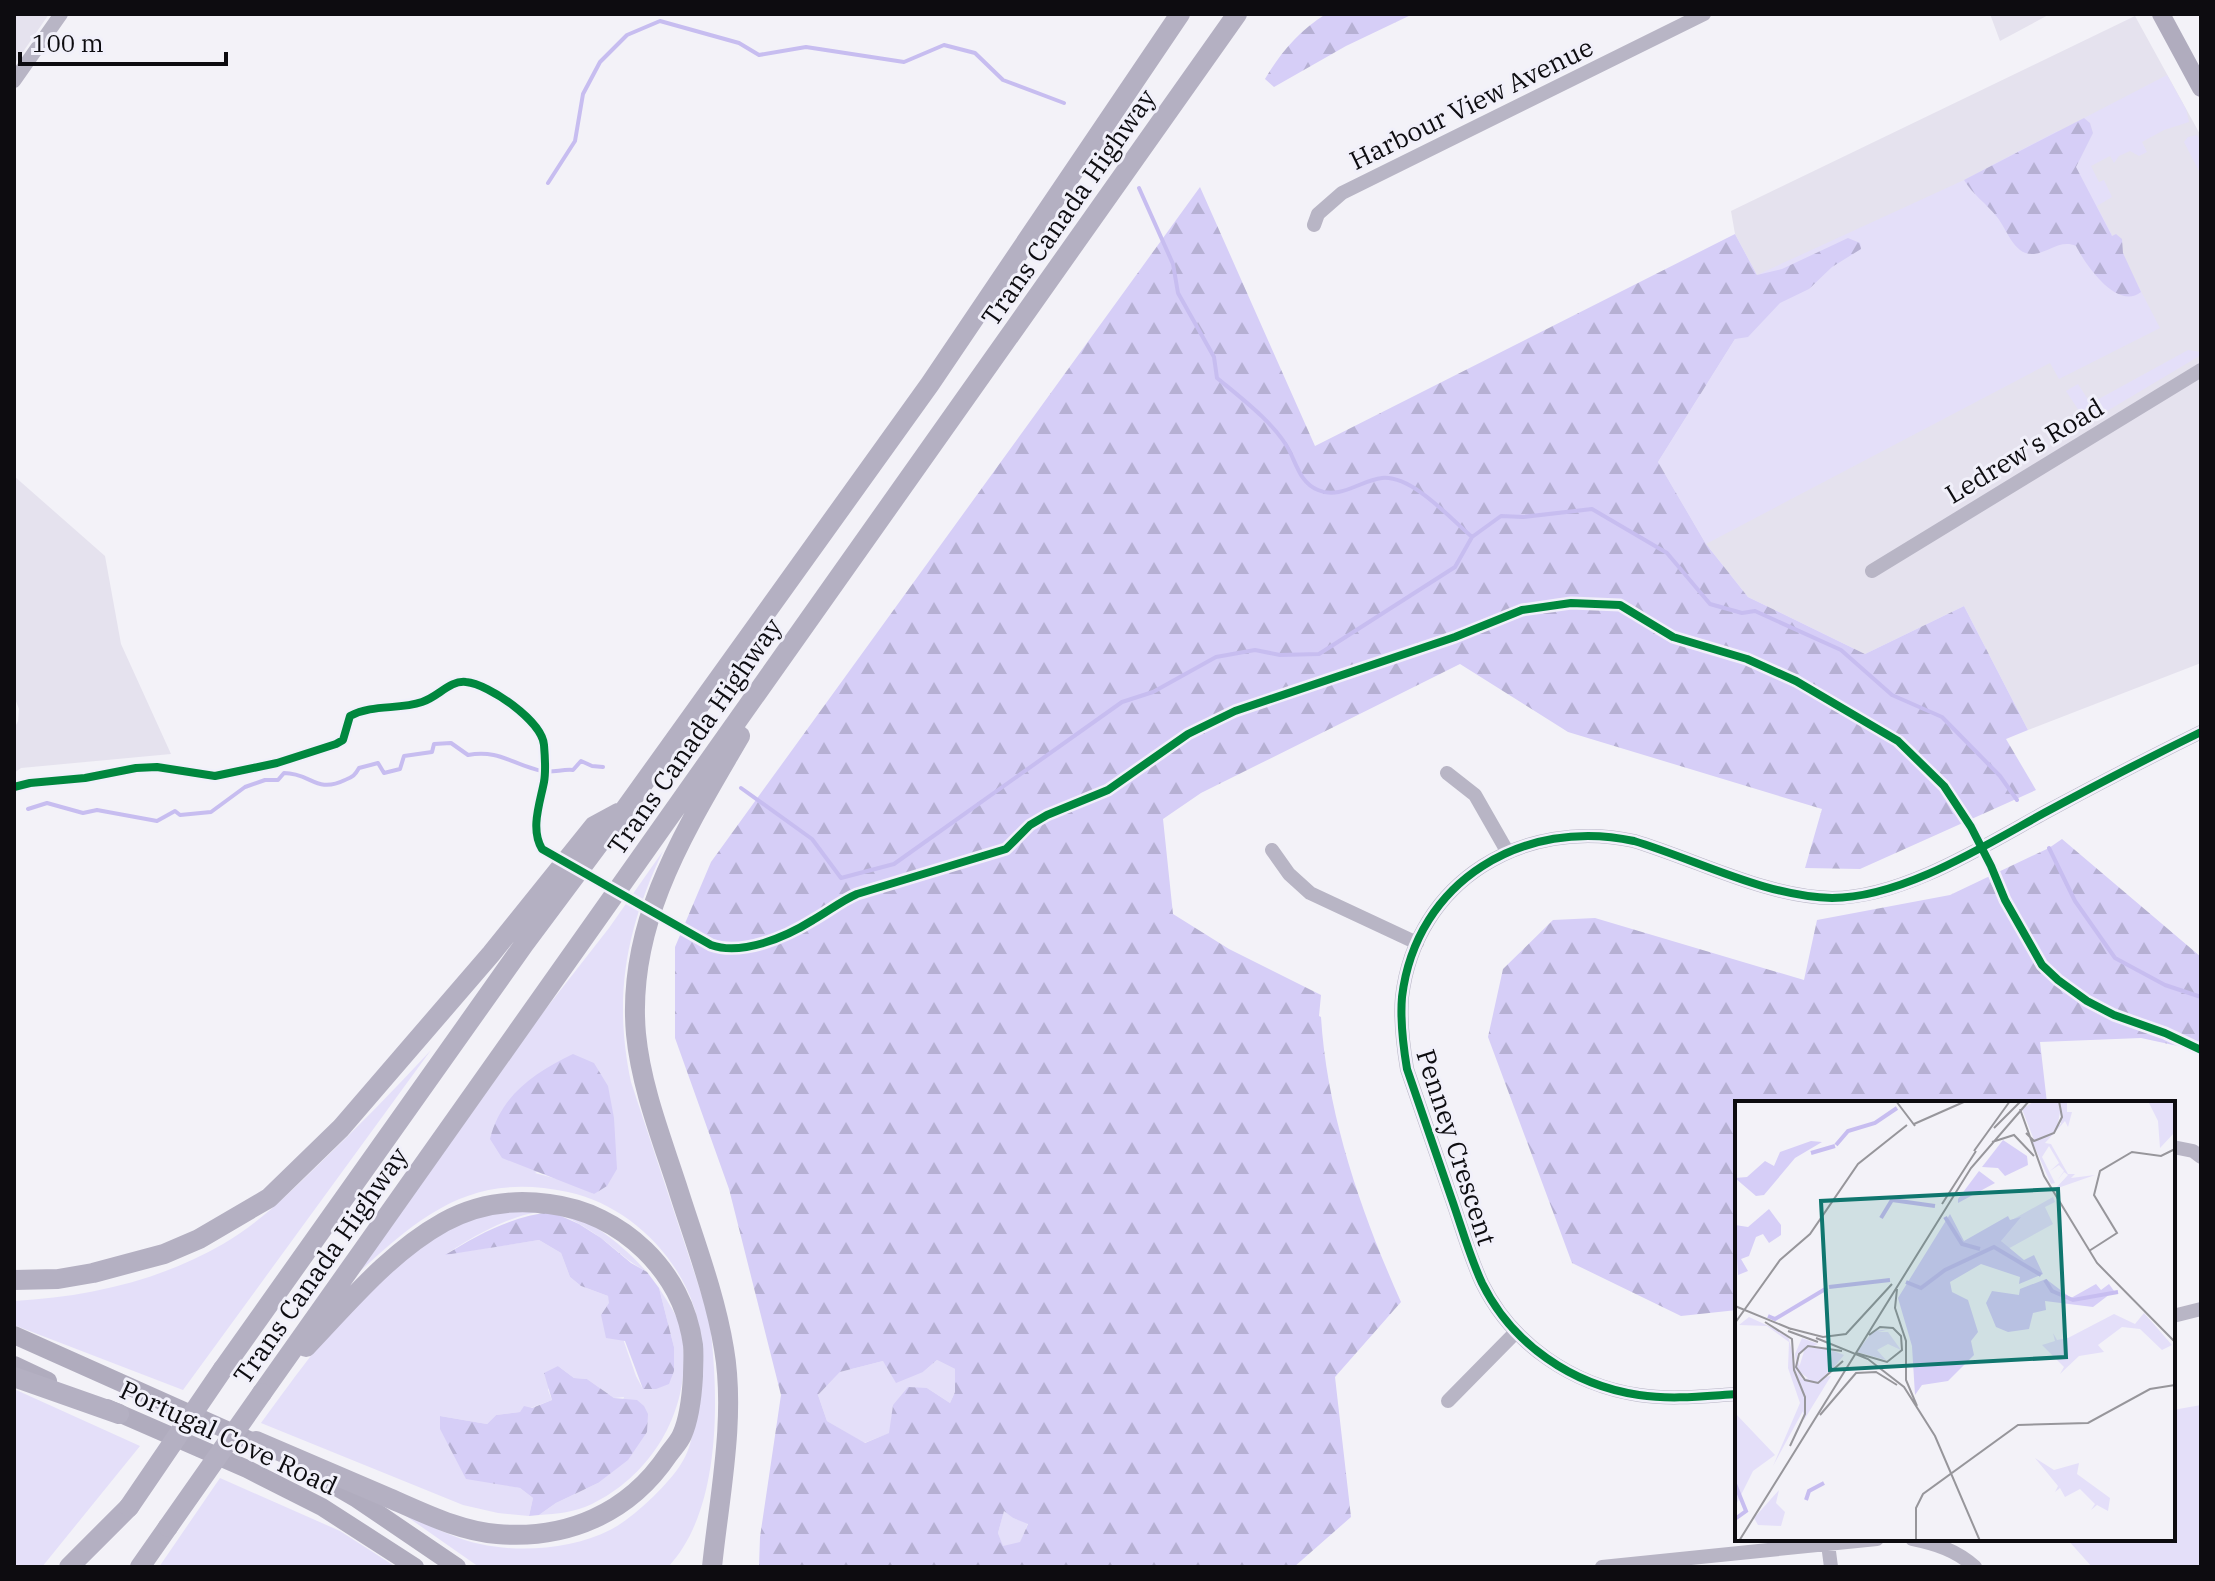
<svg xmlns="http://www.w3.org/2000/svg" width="2215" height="1581" font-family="'IBM Plex Serif',serif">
<defs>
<pattern id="forest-firs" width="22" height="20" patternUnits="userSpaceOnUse" patternTransform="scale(2)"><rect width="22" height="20" fill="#d6cef7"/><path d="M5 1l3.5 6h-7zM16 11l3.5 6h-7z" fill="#b6b0d3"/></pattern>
</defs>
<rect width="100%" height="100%" fill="#f3f2f8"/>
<path fill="#e5e2ee" d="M14 14H49L14 65Z
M1990 14H2050L2000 41Z
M2135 16 2201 136V663L2028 730 1964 606 1865 654 1748 597 1706 544 1757 275 1735 234 1731 211Z
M14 476 105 556 121 644 171 754 21 768 14 773V729L18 721 19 709 14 696Z"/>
<path fill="#e4dff9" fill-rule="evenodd" d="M2167 75 2186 109 2189 122 2164 130 2142 142 2147 152 2139 156 2130 151 2119 156 2114 163 2110 156 2091 166 2099 182 2104 180 2112 197 2097 206 2160 328 2059 379 2050 363 1706 544 1658 462 1735 339 1757 275 1964 180 2057 131 2076 166 2093 133 2090 123 2084 118Z
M2197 135 2201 141V175L2184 142 2188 137Z
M2188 350 2201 352V355L2087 423 2066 391 2078 384 2087 398 2097 400Z
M663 851C626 929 613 997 631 1082L709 1317C719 1391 723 1509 668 1567H479L386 1502C415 1518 447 1537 480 1544 521 1553 572 1549 610 1530 631 1520 669 1484 681 1464 694 1445 695 1417 698 1394 699 1380 701 1366 701 1352 702 1278 639 1207 568 1192 473 1172 425 1212 359 1272L541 1015 609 928ZM614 1118V1144L594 1194 568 1182 535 1173Z
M431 1050 183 1390 14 1325V1301C87 1297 159 1281 223 1244 258 1224 287 1195 316 1167 356 1129 394 1090 431 1050Z
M505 1208C521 1208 540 1206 556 1209 588 1216 626 1248 647 1272 628 1262 615 1248 598 1236 585 1227 570 1217 554 1213 527 1205 469 1238 447 1254L539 1240 561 1253 570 1277 581 1286 608 1296 636 1376 643 1389 674 1347 659 1288C667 1301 679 1317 681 1331 695 1402 656 1473 592 1504 575 1512 557 1514 539 1515L556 1503 598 1483 624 1397 614 1398 587 1379 574 1378 558 1366 548 1390 552 1400 520 1412 496 1415 487 1424 440 1416 501 1484 520 1488 533 1498 529 1516 498 1513 463 1505 261 1423C311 1355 383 1251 464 1220 477 1215 492 1212 505 1208Z
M937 1360 955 1369V1392L950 1403 927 1388 893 1405 890 1433 864 1443 827 1421 818 1395 840 1372 883 1361 923 1372Z
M14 1389 140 1446 42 1567H14Z
M2201 1405V1567H2092L2067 1539H2173V1410Z
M220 1478 340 1531 396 1567H159Z
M1004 1510 1013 1518 1028 1523 1020 1543 1003 1547 998 1533Z"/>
<path fill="url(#forest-firs)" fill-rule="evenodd" d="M1326 14H1413L1346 46 1274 87 1265 79C1281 52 1299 31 1326 14Z
M2084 118 2090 123 2093 133 2076 167 2112 236 2116 234 2122 239 2123 253 2141 292C2117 311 2085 264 2076 246 2061 239 2049 252 2034 254 2014 256 2007 229 1997 217 1986 203 1973 195 1964 180Z
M1200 187 1315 446 1735 234 1757 275 1782 269 1848 238 1860 243 1861 249 1832 267 1809 289 1780 303 1748 337 1735 339 1658 462 1706 544 1748 597 1865 654 1964 606 2028 730 2006 739 2036 790 1860 869 1805 868 1822 809 1568 732 1460 664 1201 793 1163 819 1173 914 1229 949 1321 995 1319 1016 1321 1017C1327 1115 1362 1215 1401 1302L1335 1377 1351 1517 1294 1567H759L760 1537 781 1395 729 1189 675 1038V947L711 862ZM937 1360 955 1369V1392L950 1403 927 1388 908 1387 893 1405 889 1433 865 1443 827 1421 818 1395 840 1372 883 1361 896 1383 923 1372ZM1004 1511 1013 1518 1028 1524 1020 1542 1003 1546 998 1533Z
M2062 839 2201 957V1051L2141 1038 2040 1042 2047 1103H1737V1310L1681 1316 1572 1263 1488 1037 1503 969 1553 920 1595 918 1804 980 1817 920 1950 895 2049 848Z
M573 1054 594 1063 608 1086 614 1118 617 1169 607 1186 594 1194 502 1158 490 1139C501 1095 534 1073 573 1054Z
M552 1212 579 1224 601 1238 631 1263 647 1272 659 1288 674 1347V1371L669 1384 656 1389H643L625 1341 606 1338 601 1315 609 1303 608 1296 581 1286 570 1277 561 1253 539 1240 445 1255C479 1234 512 1216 552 1212Z
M558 1366 574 1378 587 1379 614 1398 637 1400 644 1406 648 1414 647 1432 628 1460 598 1483 556 1503 539 1515 529 1516 533 1498 520 1488 466 1479 440 1429V1416L487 1424 496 1415 520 1412 524 1406 532 1408 552 1400 544 1373Z"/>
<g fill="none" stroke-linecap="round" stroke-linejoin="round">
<path stroke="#c7bdf0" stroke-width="4" d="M548 183 575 141 583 94 600 62 627 35 660 21 739 43 759 55 806 47 904 62 944 45 975 53 1003 80 1064 103
M1139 188 1173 264 1178 293 1214 357 1217 378C1240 397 1277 425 1290 452 1297 466 1301 483 1318 490 1340 500 1361 480 1382 478 1412 475 1451 519 1472 537
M741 788 812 839 841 878 894 864 1122 702 1153 692 1216 657 1255 650 1280 655 1319 654 1455 567 1472 537 1501 516 1523 517 1592 509 1667 553 1710 604 1742 613 1755 611 1841 650 1892 695 1942 717 2000 776 2017 800
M28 809 47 803 83 813 97 810 157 821 175 811 180 815 211 812 245 787 265 780H278L284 773C311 773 316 794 345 780 353 777 355 775 359 768L378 763 384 773 400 769 404 756 432 752 434 744 451 743 468 755C499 749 513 765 542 771 553 773 562 769 573 770L581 761 592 766 603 767
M2049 848 2075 901 2115 958 2165 985 2201 997"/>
<path stroke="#b8b5c5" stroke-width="14" d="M14 81 61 14
M1314 225 1318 214 1342 193 1704 14
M1872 571 2201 370
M1447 773 1475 795 1507 851
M1272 850 1289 874 1310 893 1417 943
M2173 1147 2193 1151 2201 1157
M2173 1316 2201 1309
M1737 1394C1705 1396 1672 1400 1639 1395 1572 1385 1512 1344 1482 1283 1469 1255 1461 1225 1451 1197 1436 1154 1422 1112 1407 1069 1403 1045 1400 1021 1402 997 1416 880 1525 817 1634 841 1697 860 1767 897 1832 898 1902 898 1984 846 2044 813 2096 785 2148 758 2201 732
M1448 1401 1515 1333
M1912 1539C1936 1544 1956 1550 1975 1567
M1828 1544 1831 1567
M1602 1567 1877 1539"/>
<path stroke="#b0acbe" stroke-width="18" d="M2161 14 2201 88
M14 1335 267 1448
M14 1365 48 1381
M107 1408 247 1469 322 1507 415 1567
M314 1474 357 1499 457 1567"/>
<path stroke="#b4b0c2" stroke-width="20" d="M14 1280 58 1279 93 1273 164 1254 199 1239 269 1198 341 1128 491 954 594 826 618 813
M223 1369 525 943 625 809 930 384 1180 14
M14 1377 119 1414
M262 1393 1237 14
M256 1441C300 1460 345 1479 389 1498 424 1513 459 1531 497 1534 567 1540 629 1513 668 1455 673 1448 679 1442 682 1435 690 1417 692 1394 693 1376 693 1366 694 1355 693 1345 683 1271 622 1213 549 1204 513 1199 477 1204 444 1222 390 1252 349 1302 306 1347
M69 1567 129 1507
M140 1567 168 1527
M712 1567C719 1498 736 1418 724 1349 715 1294 694 1240 677 1186 661 1137 641 1086 636 1034 626 922 686 829 740 736"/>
<path stroke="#b4b0c2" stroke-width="20" d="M129 1507 223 1369
M168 1527 262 1393"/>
<g stroke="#f1f0fa" stroke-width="13">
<path id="cycleway" d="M14 787 30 783 85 778 136 768 157 767 215 776 277 763 336 744 343 740 350 716C373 704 398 710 422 702 438 697 450 680 466 682 489 684 542 721 544 745 545 757 546 771 544 782 540 803 530 829 542 849L711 945C742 956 786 937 813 920 829 911 841 901 857 894L1006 849 1030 825 1047 815 1108 790 1188 734 1235 711 1455 637 1522 610 1571 603 1620 605 1673 637 1747 659 1796 681 1898 741 1944 786 1971 827 1991 866 2005 900 2042 965 2058 980 2087 1001 2114 1015 2165 1033 2201 1050
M1737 1394C1705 1396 1672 1400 1639 1395 1572 1385 1512 1344 1482 1283 1469 1255 1461 1225 1451 1197 1436 1154 1422 1112 1407 1069 1403 1045 1400 1021 1402 997 1416 880 1525 817 1634 841 1697 860 1767 897 1832 898 1902 898 1984 846 2044 813 2096 785 2148 758 2201 732"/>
</g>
<use href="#cycleway" stroke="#00873e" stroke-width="8"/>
</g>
<g text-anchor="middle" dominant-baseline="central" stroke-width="6" stroke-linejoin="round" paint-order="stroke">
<g font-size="26" fill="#0d0c10" stroke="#f1f0fa">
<text transform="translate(1471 103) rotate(-26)">Harbour View Avenue</text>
<text transform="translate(1068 207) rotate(-55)">Trans Canada Highway</text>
<text transform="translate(2024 450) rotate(-31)">Ledrew's Road</text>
<text transform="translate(694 736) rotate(-55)">Trans Canada Highway</text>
<text transform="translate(1457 1147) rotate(72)">Penney Crescent</text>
<text transform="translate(320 1265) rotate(-55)">Trans Canada Highway</text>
<text transform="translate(229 1437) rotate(25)">Portugal Cove Road</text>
</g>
</g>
<g transform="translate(1735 1101)">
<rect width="440" height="440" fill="#f3f2f8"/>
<path d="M300 0H322L326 6 322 27 299 39 287 8ZM325 0H332V11H337L333 26 330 20 310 42 316 43 333 73H340L336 77 360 74 320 88 333 74 329 71 322 80 329 70 324 64 315 70 324 62 314 45 307 56 320 82 316 83 297 40 326 23ZM413 0H440V31L425 47 423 20ZM318 96 320 101 310 106 318 123 271 149 266 140 275 120ZM409 212 437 244 427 249 405 228 387 226 363 244 369 251 344 255 325 273 329 266 307 244 320 240 318 232 322 239 333 237 379 213 400 223ZM14 216 53 234 67 292 69 308 38 365 65 302 53 267 54 241 32 225 4 224ZM155 228 143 231H153L166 249 153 243 142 249 151 259 122 251 138 230ZM67 237 83 243 62 253 67 278 96 275 69 319 60 253ZM70 247H91L109 254 91 276 77 280 63 270ZM0 312 40 354 18 370 0 406ZM300 357 319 369 344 362 342 373 375 397 373 410 362 404 356 409 360 403 345 388 330 396 325 387 320 391 323 385ZM44 389 41 402 50 411 46 425 23 424 19 417Z" fill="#e4dff9"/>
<path d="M268 39 292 55 293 64 270 75 263 67 247 66ZM76 40 87 41 60 57 29 94 21 95 0 77 12 76 30 60 39 65 45 51ZM244 70 260 82 223 102V98ZM34 108 46 124V134L34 142 28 133 21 136 14 155 6 158 13 170 3 174 0 124 13 126ZM215 113 229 140 273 115 275 119 286 116 266 140 289 159 299 154 308 173 284 183 285 176 246 163 215 181 217 191 233 199 243 231 236 240 239 254 213 280 187 284 180 294 177 245 163 197ZM311 178 336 197 361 183 366 189 374 183 379 190 358 206 310 200 311 209 298 212 294 228 273 231 261 226 251 202 257 190 284 194 285 188Z" fill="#d6cef7"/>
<path fill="none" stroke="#c7bdf0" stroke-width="4" d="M101 44 113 30 140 22 162 7M76 52 100 45M210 116 227 143 245 148M146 117 157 99 200 105M310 179 317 190 338 199 383 191M171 181 186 187 210 169 259 146 306 174M94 186 155 179M33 215 40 218 92 187M0 383 11 410 0 418M71 399 74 390 89 382"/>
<path fill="none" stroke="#97969b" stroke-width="2" d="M161 0 180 25M285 8 309 75 362 162 440 241M179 23 231 0M259 27 286 0M291 32 299 40 319 32 327 16 324 0M257 41 279 34 299 55M239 50 275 0M207 103 241 50M354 150 382 132 359 94 365 70 397 51 426 55 440 48M162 188 160 207 171 240V279L182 305M0 205 56 228M30 221 57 238 59 269 70 296V313L55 345M0 222 45 159 75 133 123 63 172 24M53 227 88 236 111 233 157 183M53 230 83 241M81 237 133 258 169 286 200 335 245 440M107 250 73 245 64 253 61 266 70 279 83 282 108 260M121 252 152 261 167 249 166 235 158 227 145 226 134 234M85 314 121 272 141 271 162 284M4 440 236 67 294 0M181 440V407L188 393 283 324 353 322 415 288 440 284"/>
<path fill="#0f766e" fill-opacity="0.15" stroke="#0f766e" stroke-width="4" d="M323 88 331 256 95 269 86 100Z"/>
<rect width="440" height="440" fill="none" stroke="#0d0c10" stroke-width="4"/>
</g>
<rect width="2215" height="1581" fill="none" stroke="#0d0c10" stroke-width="32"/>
<path d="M20 52v12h206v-12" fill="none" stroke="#0d0c10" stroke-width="4"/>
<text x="32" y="52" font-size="24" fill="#0d0c10" stroke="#f1f0fa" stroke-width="6" paint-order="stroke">100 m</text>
</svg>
